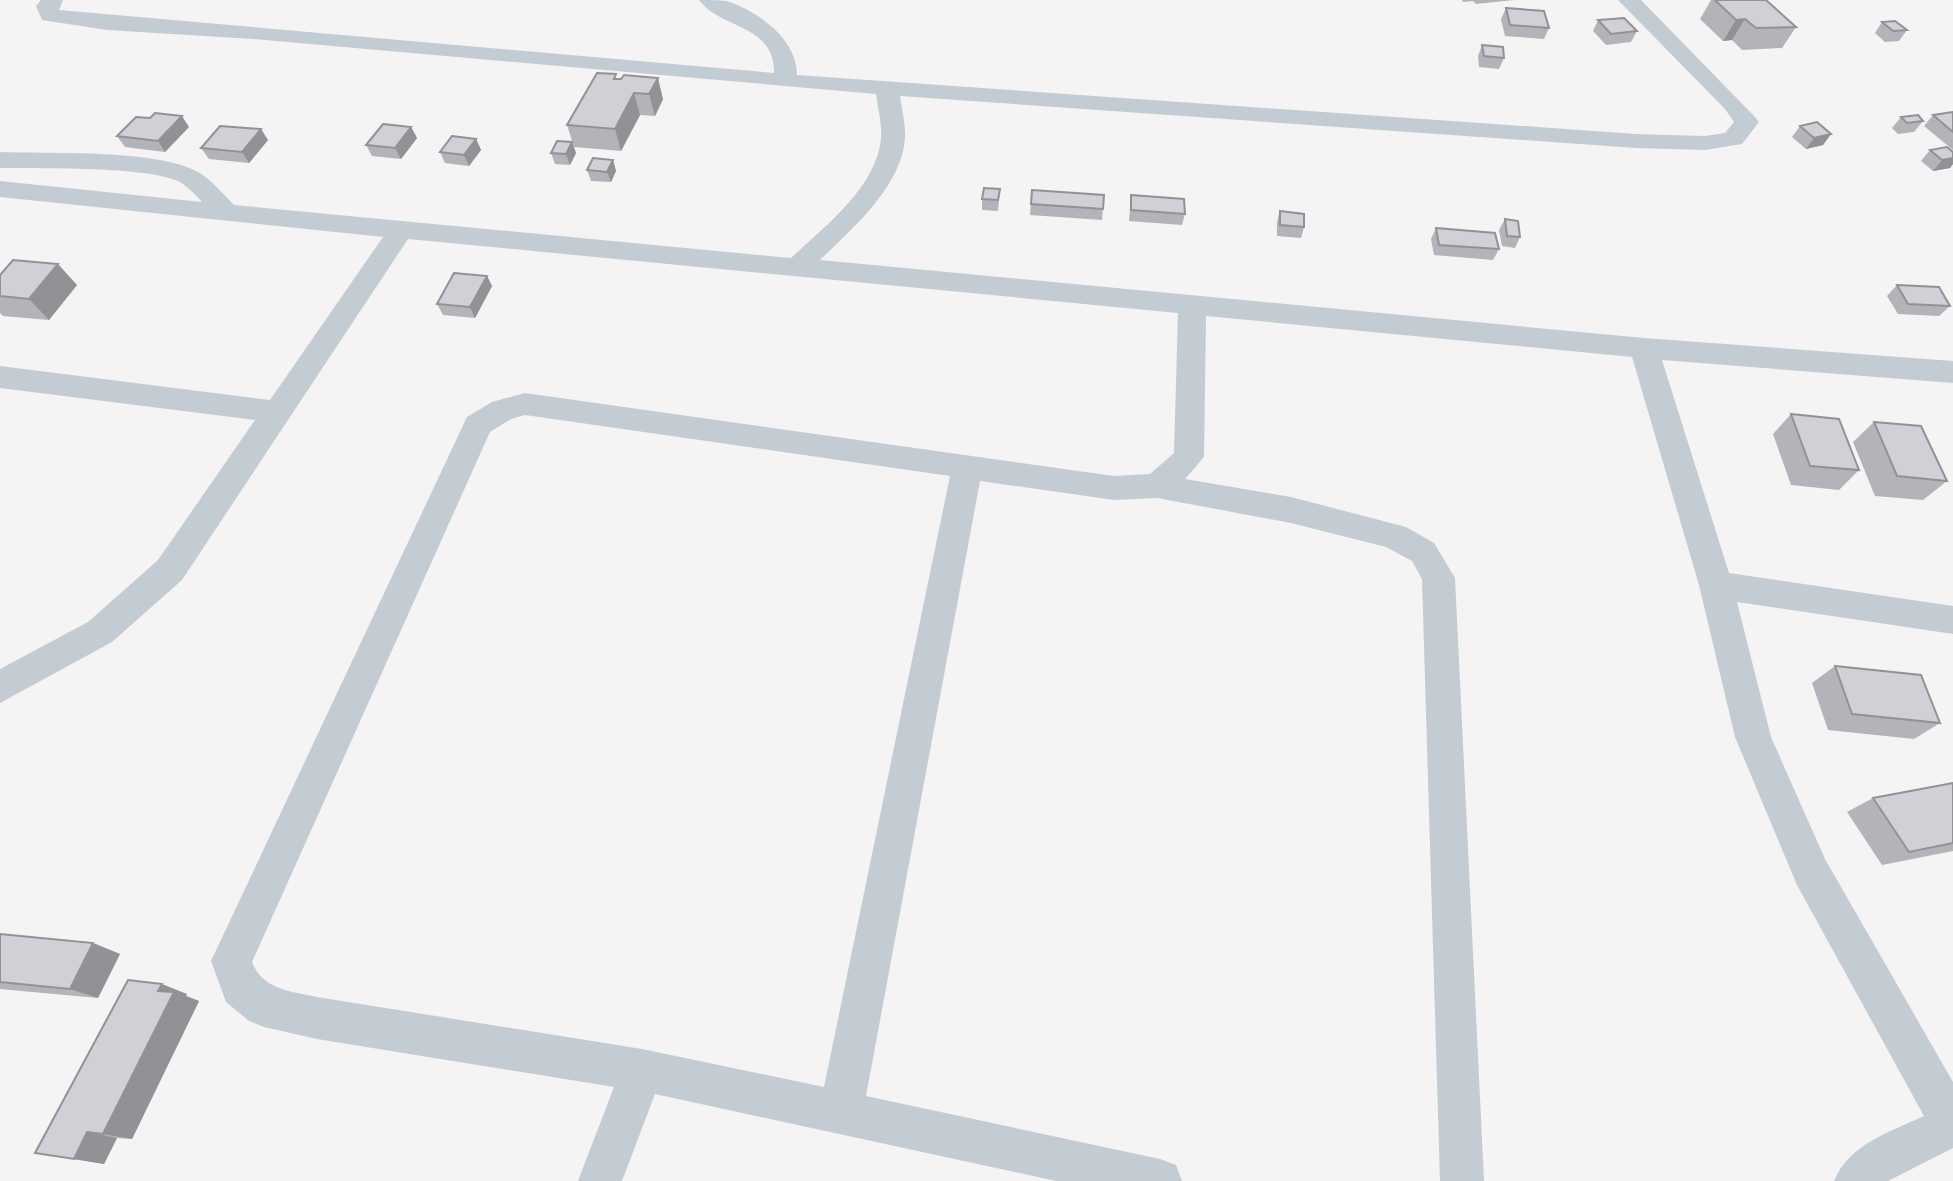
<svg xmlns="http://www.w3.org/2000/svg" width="1953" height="1181" font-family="Commissioner,sans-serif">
<rect width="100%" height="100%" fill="#f5f3f3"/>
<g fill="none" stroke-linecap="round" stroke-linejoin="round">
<path fill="#c4ccd3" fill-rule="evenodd" d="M41 0H63L59 10 774 73C775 24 720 29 699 0 708 0 719 0 727 1 759 12 797 39 797 75L1636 134 1705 136 1725 133 1734 122 1725 109 1618 0H1641L1755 117 1759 122 1742 144 1705 150 1636 148 900 96C902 110 906 125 905 139 901 187 852 229 820 260L1644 338 1953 361V383L1662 360 1729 573 1953 606V634L1737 602 1771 737 1825 859 1953 1082V1148L1888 1181H1834C1849 1144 1890 1132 1924 1116L1797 885 1735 737 1699 585 1632 357 1206 316 1204 457 1185 479 1291 497 1406 527 1434 543 1455 578 1484 1181H1440L1422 579 1412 561 1386 547 1291 523 1157 498 1114 500 980 481 866 1096 1160 1159 1176 1165 1182 1181H1056L655 1094 622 1181H578L614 1087 317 1039 264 1027 249 1021 226 1002 211 961 467 417 492 402 525 393 1114 476 1150 474 1174 453 1178 313 408 239 182 580 112 642 0 703V669L88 622 158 560 255 420 0 388V366L270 400 383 237 0 197V181L202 202C195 194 187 186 178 181 143 166 42 169 0 168V152C50 154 157 149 198 172 212 180 223 194 234 205L791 258C824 227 877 187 881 138 882 123 878 109 876 94L253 39 107 30 42 20 36 6ZM525 415 950 476 824 1087 642 1049 317 997C291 991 263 990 252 962L490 432 511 419Z"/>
</g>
<path fill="#b2b4b9" d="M1462 0H1514L1476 4 1473 1 1463 2Z
M1711 0H1766L1796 27 1782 48 1742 50 1732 40 1723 41 1700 19Z
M1506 8 1549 28 1544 39 1505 36 1501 19Z
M1598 20 1637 31 1631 42 1606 45 1593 31Z
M1882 22 1907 30 1899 41 1885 42 1875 33Z
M1482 45 1504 58 1499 69 1479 67 1478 56Z
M617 79 663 99 655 116 640 115 621 151 574 147 567 125Z
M1953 112V150L1924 126 1933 115Z
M1901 117 1923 121 1914 132 1898 134 1892 128Z
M1800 126 1831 134 1823 145 1806 149 1792 137Z
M189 127 165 152 125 147 117 136Z
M411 127 417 138 401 159 372 156 366 145Z
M476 139 481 150 469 166 445 163 440 152Z
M268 140 249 163 209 159 201 148Z
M572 142 576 153 570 165 555 164 551 153Z
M1930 150 1953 152V164L1950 168 1933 171 1921 161Z
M613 160 616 171 611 182 591 181 587 170Z
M1000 189 998 211 982 210V199Z
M1032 190 1104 195 1102 220 1030 215Z
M1131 195 1185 214 1182 225 1129 221Z
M1280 211 1304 227 1301 238 1277 236V222Z
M1505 219 1520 237 1515 248 1502 246 1499 230Z
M1436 228 1499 249 1493 260 1434 255 1431 239Z
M0 275 77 285 49 320 3 316 0 313Z
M487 276 492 286 475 318 443 315 437 304Z
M1897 285 1950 306 1939 316 1898 314 1887 296Z
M1791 414 1859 470 1839 490 1791 485 1773 434Z
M1874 422 1947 481 1923 500 1875 496 1853 442Z
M1835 666 1940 723 1914 739 1828 730 1812 683Z
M1953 783V851L1882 865 1847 812 1873 798Z
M0 934 93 943 120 954 98 998 0 989Z
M187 994 186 996 199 1001 132 1139 117 1138 104 1164 35 1153Z"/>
<path fill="#919296" d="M1745 19 1732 40 1723 41 1736 20Z
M658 78 663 99 655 116 649 94Z
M634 93 640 115 621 151 615 129Z
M182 116 189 127 165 152 158 141Z
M411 127 417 138 401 159 395 148Z
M261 129 268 140 249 163 242 152Z
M1831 134 1823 145 1806 149 1814 138Z
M476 139 481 150 469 166 464 155Z
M572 142 576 153 570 165 566 154Z
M1953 158V164L1950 168 1933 171 1942 160Z
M613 160 616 171 611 182 607 172Z
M58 264 77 285 49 320 29 299Z
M487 276 492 286 475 318 470 307Z
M93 943 120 954 98 998 70 989Z
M162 984 187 994 186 996 199 1001 132 1139 103 1134 158 991Z
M87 1132 117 1138 104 1164 74 1159Z"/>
<path fill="#cfd1d7" stroke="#919296" stroke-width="2" d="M1715 0H1766L1796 27 1756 28 1745 19 1736 20Z
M1506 8 1544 11 1549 28 1510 25Z
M1624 18 1637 31 1611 34 1598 20Z
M1895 21 1907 30 1893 31 1882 22Z
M1482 45 1503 47 1504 58 1484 56Z
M597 73 616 74 614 79H621L624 75 658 78 649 94 634 93 615 129 567 125Z
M1953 112V132L1933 115Z
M155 113 182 116 158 141 117 136 136 117 150 118Z
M1918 115 1923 121 1907 123 1901 117Z
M1817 122 1831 134 1814 138 1800 126Z
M383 124 411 127 395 148 366 145Z
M220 126 261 129 242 152 201 148Z
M452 136 476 139 464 155 440 152Z
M557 141 572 142 566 154 551 153Z
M1947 147 1953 152V158L1942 160 1930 150Z
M593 158 613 160 607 172 587 170Z
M984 188 1000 189 998 200 982 199Z
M1032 190 1104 195 1103 209 1031 204Z
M1131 195 1184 199 1185 214 1131 210Z
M1280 211 1304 214V227L1280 225Z
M1505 219 1518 221 1520 237 1507 236Z
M1436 228 1495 233 1499 249 1439 245Z
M13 260 58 264 29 299 0 296V275Z
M454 273 487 276 470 307 437 304Z
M1897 285 1939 287 1950 306 1908 304Z
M1791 414 1839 419 1859 470 1810 466Z
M1874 422 1921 426 1947 481 1897 476Z
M1835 666 1921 675 1940 723 1852 714Z
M1953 783V843L1909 852 1873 798Z
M0 934 93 943 70 989 0 982Z
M128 980 162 984 158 991 174 992 103 1134 87 1132 74 1159 35 1153Z"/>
</svg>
